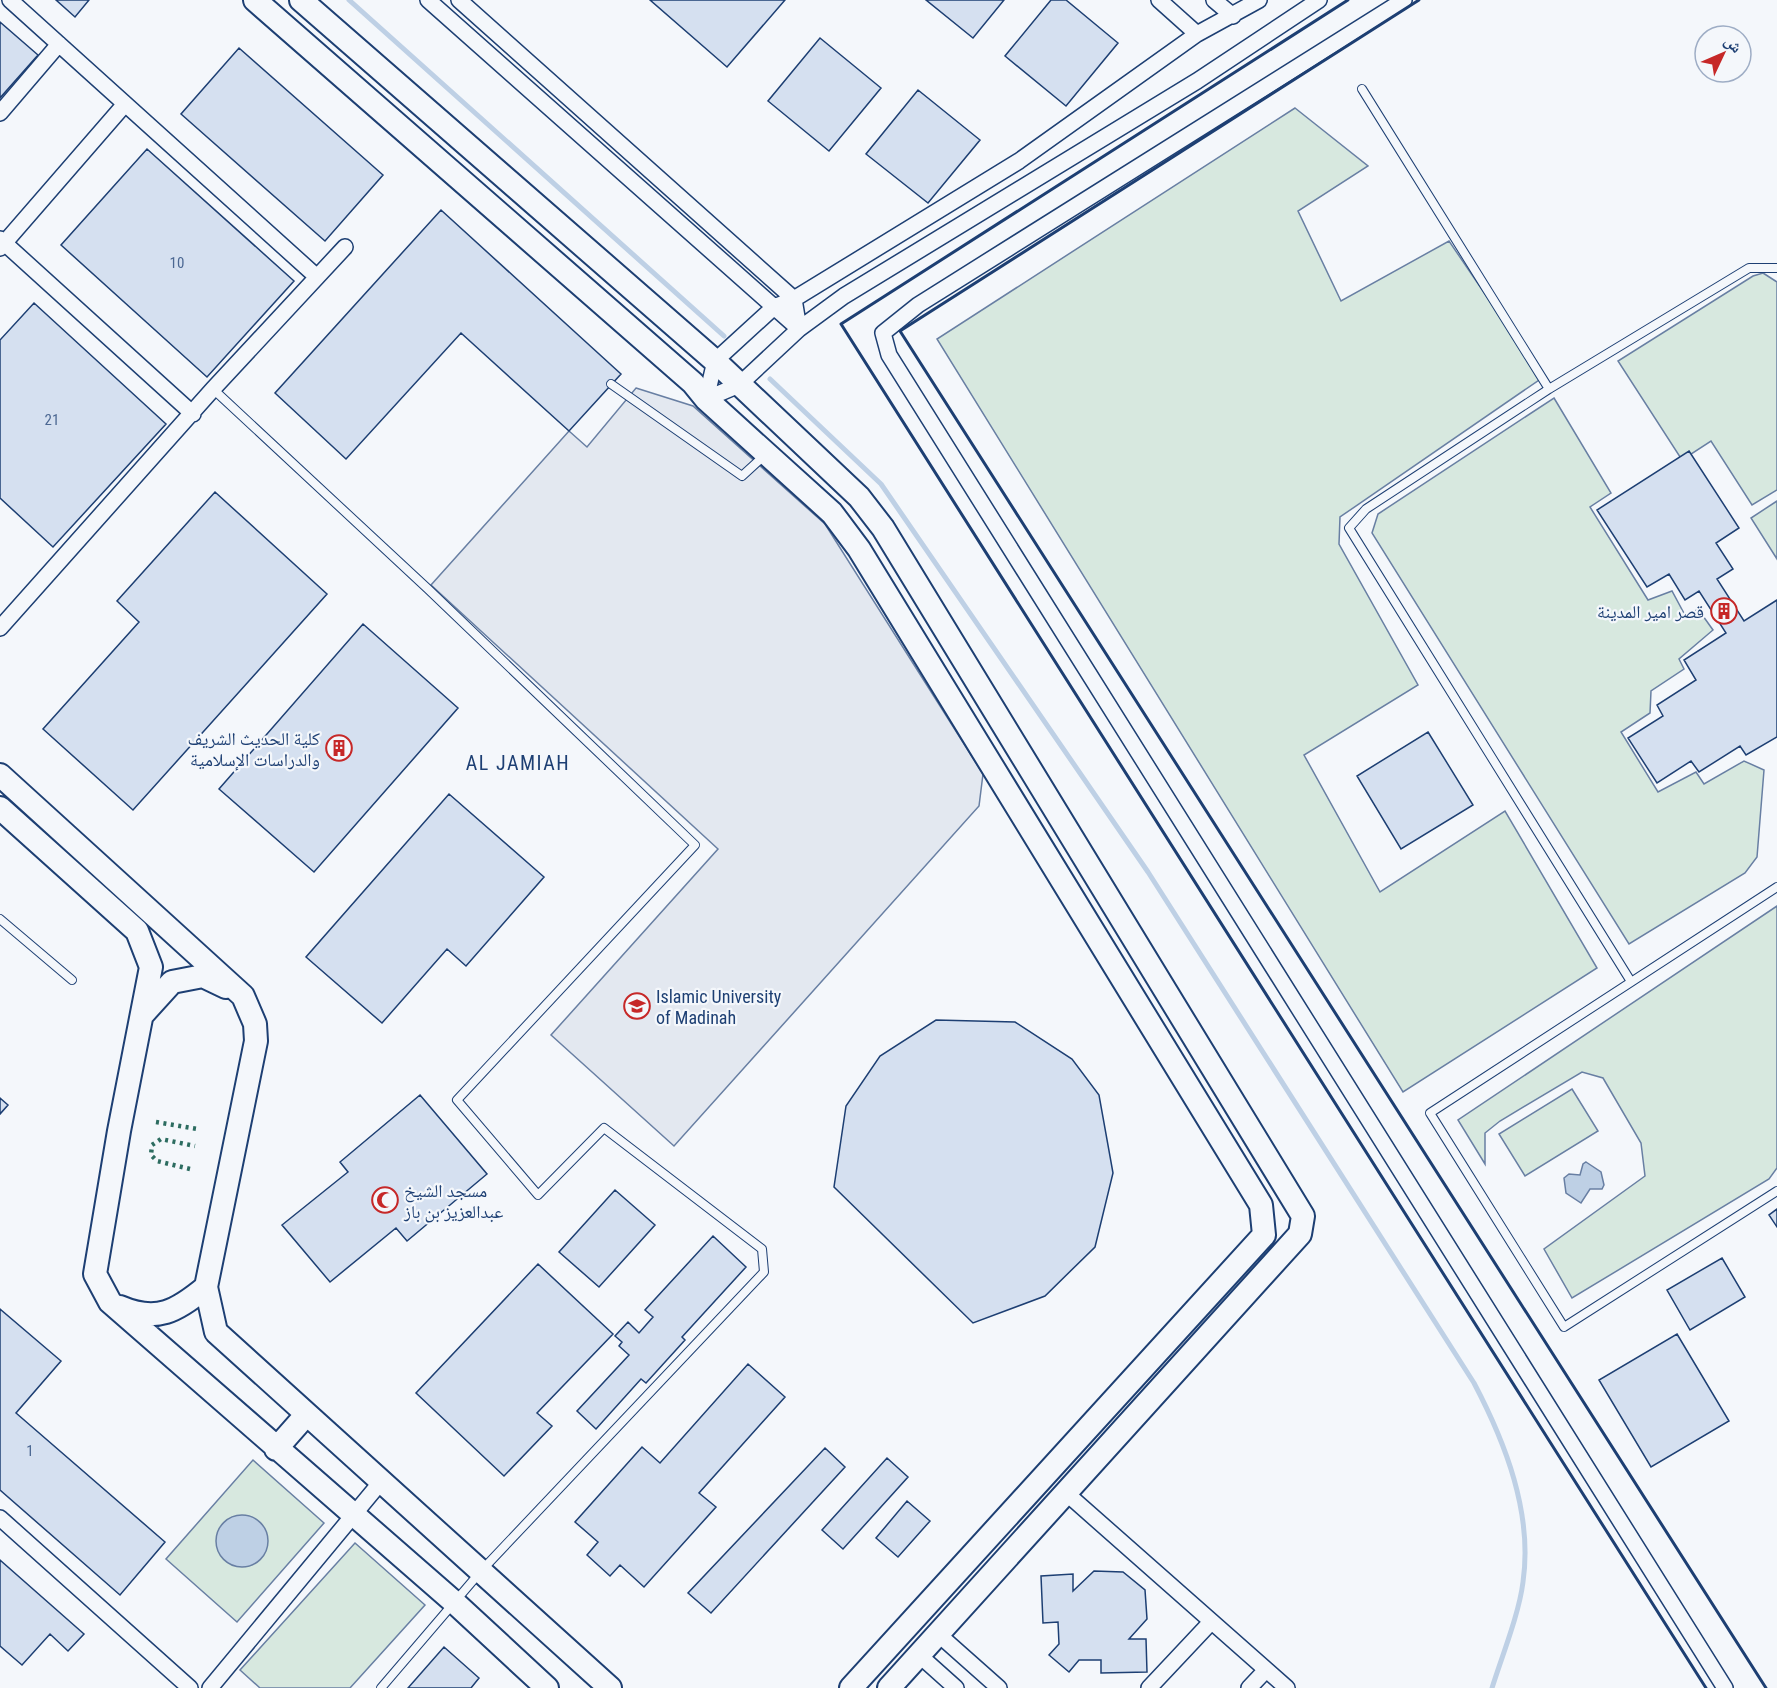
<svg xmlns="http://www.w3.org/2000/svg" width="1777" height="1688" font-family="'Roboto Condensed','Noto Naskh Arabic',sans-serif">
<rect width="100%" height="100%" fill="#f4f7fb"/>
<path fill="#d7e8df" stroke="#687fa3" stroke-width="1.5" d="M1295 108 1368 166 1298 211 1341 301 1449 241 1542 378 1340 517 1339 544 1418 685 1304 755 1380 892 1505 811 1597 968 1403 1092 937 339Z
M1763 273 1777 282V490L1752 505 1711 441 1682 460 1618 361 1753 276Z
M1554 398 1611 493 1590 507 1648 600 1672 591 1686 617 1698 609 1713 630 1679 659 1684 669 1651 691 1650 713 1621 732 1658 792 1696 772 1704 784 1744 761 1764 770 1757 857 1745 873 1629 944 1372 533 1378 514Z
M1777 501V559L1751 518Z
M1777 906V1168L1769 1179 1572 1298 1544 1249 1645 1176 1641 1143 1603 1078 1582 1072 1500 1121 1485 1133V1164L1458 1120Z
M1572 1089 1598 1131 1525 1176 1499 1134Z
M253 1460 324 1523 237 1622 166 1559Z
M355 1543 425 1605 350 1688H260L240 1670Z"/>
<path fill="#e3e8f0" stroke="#687fa3" stroke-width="1.5" d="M636 388 693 406 825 524 983 774 979 806 674 1146 551 1035 718 849 431 585 569 431 587 447Z"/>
<path fill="#bed0e5" stroke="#687fa3" stroke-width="1.5" d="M1586 1162 1601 1172 1604 1185 1602 1189H1590L1581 1203 1566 1193 1564 1178 1569 1174 1580 1175 1583 1164Z
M216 1541a26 26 0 1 1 52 0a26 26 0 1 1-52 0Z"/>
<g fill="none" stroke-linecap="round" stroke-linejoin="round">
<path stroke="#bed0e5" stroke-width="5" d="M349 0 724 336
M770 379 881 484 1148 872 1474 1383C1505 1442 1533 1513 1523 1582 1519 1614 1502 1656 1492 1688"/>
</g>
<path fill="#d5e0f0" stroke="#1d3f73" stroke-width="1.5" d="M56 0H89L75 17Z
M650 0H785L727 67Z
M926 0H1004L973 38Z
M1051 0H1066L1118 43 1066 106 1005 56Z
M0 22 38 55 0 98Z
M820 38 881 88 829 151 768 101Z
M239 48 383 175 325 241 181 114Z
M918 90 980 140 928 203 866 154Z
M147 149 294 281 207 377 61 245Z
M441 210 621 374 569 431 461 333 346 459 275 393Z
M34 303 166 424 53 547 0 498V340Z
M1689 451 1739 528 1716 543 1733 569 1717 579 1744 621 1777 600V737L1746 755 1740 746 1699 772 1691 761 1657 783 1628 738 1663 716 1657 705 1696 680 1684 660 1726 633 1699 591 1685 600 1669 574 1647 587 1597 510Z
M215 492 327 594 133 810 43 729 139 622 117 601Z
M363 624 458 708 314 872 219 789Z
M1428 732 1473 805 1401 849 1357 776Z
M449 794 544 877 466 966 447 949 382 1023 306 957Z
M936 1020 1015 1022 1072 1059 1099 1095 1113 1173 1095 1247 1045 1296 973 1323 834 1187 846 1106 880 1056Z
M420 1095 487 1174 407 1241 396 1228 330 1282 282 1225 348 1172 340 1162Z
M0 1098 8 1105 0 1114Z
M615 1190 655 1225 599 1287 559 1252Z
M1777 1209V1227L1769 1215Z
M713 1236 746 1267 682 1337 685 1340 646 1383 641 1379 596 1429 577 1411 629 1355 619 1346 622 1342 615 1336 628 1322 639 1333 653 1317 645 1310Z
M1722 1258 1745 1297 1690 1330 1667 1290Z
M538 1264 613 1334 537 1413 552 1426 504 1476 416 1393Z
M0 1309 61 1361 16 1413 165 1542 120 1595 0 1490Z
M1677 1334 1729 1421 1651 1467 1599 1380Z
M748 1364 785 1397 699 1493 716 1507 644 1587 620 1565 610 1576 587 1555 598 1542 575 1522 642 1447 660 1463Z
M825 1448 845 1467 711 1613 688 1593Z
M887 1458 908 1477 843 1549 822 1530Z
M907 1501 930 1521 898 1557 876 1538Z
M0 1560 84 1634 68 1651 50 1634 22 1665 0 1646Z
M1094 1571 1123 1572 1145 1590 1147 1619 1129 1639H1146L1147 1672 1101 1673V1660H1079L1069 1672 1049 1655 1059 1644 1058 1622 1043 1623 1041 1576 1073 1574V1591Z
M444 1647 479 1678 471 1688H408Z"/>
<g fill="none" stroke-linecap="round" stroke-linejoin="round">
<g stroke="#1d3f73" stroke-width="10">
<path id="lane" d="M1362 89 1549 389
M611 384 742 476 765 455
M213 389 428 589 695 845 457 1100 538 1195 604 1128 762 1249 764 1272 482 1570 381 1688
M1777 887 1430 1113 1564 1327 1777 1191
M0 919 72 980
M1630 980 1349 528 1366 509 1549 389 1749 268H1777"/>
</g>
<g stroke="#1d3f73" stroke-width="18">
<path id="street" d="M10 0 317 277
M428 0 799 329 794 299 459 0
M1159 0 1197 34
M1214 0 1233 16
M1259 0 1197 34 1019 161 794 299 774 307 715 361 706 399 739 385 799 329 844 296 1197 81 1319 0
M1404 0 918 305 883 333 889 355 1725 1688
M0 113 59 44
M0 239 193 414
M0 248 125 104
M0 628 213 389 345 247
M1065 1492 1287 1688
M0 1518 190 1688
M937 1633 999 1688
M918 1654 956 1688
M210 1688 380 1483
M1149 1688 1211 1622
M1249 1688 1266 1670"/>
</g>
<g stroke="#1d3f73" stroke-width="26">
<path id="secondary" d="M255 0 693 383 706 399 832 513 859 549 1261 1205 1264 1235 851 1688
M301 0 715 361 859 497 883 528 1303 1216 1300 1234 889 1688
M0 775 243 996 255 1024 256 1041 206 1287 216 1332 610 1688
M0 808 137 931 151 967 119 1131 95 1274 110 1302 454 1602 547 1688
M143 1014 172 982 203 976 226 987
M120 1307C157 1323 177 1311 206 1287
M276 1449 306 1415"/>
</g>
<use href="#lane" stroke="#f4f7fb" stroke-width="8"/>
<use href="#street" stroke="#f4f7fb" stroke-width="15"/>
<use href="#secondary" stroke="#f4f7fb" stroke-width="22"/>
<path stroke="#2c6c60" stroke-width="4.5" stroke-dasharray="3 4.5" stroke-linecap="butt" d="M156 1122 198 1129
M190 1169 157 1161 151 1155 152 1145 161 1139 195 1146"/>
<path stroke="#1d3f73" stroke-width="3" d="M1348 0 841 324 1706 1688
M1419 0 900 331 1766 1688"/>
</g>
<defs>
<g id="building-ring" transform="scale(1.35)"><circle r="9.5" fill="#f4f7fb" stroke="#c62828" stroke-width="1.5"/><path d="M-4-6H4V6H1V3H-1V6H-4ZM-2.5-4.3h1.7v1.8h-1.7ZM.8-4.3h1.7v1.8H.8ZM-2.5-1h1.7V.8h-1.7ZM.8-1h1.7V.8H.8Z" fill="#c62828"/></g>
<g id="university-ring" transform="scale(1.35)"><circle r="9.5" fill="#f4f7fb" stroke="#c62828" stroke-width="1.5"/><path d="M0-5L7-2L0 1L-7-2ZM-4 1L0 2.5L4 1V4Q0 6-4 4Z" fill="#c62828"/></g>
<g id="mosque-ring" transform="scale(1.35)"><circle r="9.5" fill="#f4f7fb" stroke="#c62828" stroke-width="1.5"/><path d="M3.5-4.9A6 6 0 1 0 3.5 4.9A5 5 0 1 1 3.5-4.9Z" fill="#c62828"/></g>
</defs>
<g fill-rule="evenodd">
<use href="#building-ring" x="1724" y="611"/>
<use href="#building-ring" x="339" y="748"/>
<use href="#university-ring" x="637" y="1006"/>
<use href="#mosque-ring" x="385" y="1200"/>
</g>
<g text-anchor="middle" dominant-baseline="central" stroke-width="4.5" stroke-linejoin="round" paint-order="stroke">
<g font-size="15" fill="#4b6792">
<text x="177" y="263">10</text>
<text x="52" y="420">21</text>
<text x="30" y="1451">1</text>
</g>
<g font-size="18" fill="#1d3f73" stroke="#f4f7fb" text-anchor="end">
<text x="1704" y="611">قصر امير المدينة</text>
<text x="320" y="738">كلية الحديث الشريف<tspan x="320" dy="21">والدراسات الإسلامية</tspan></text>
<text x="656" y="996" text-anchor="start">Islamic University<tspan x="656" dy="21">of Madinah</tspan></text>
<text x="404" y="1190" text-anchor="start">مسجد الشيخ<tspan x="404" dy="21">عبدالعزيز بن باز</tspan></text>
</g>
<g font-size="20" letter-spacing="1.5" fill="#1d3f73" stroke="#f4f7fb">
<text x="518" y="763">AL JAMIAH</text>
</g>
</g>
<g transform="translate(1723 54) rotate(46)"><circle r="28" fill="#f4f7fb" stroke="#9eadc5" stroke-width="1.5"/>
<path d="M0-4.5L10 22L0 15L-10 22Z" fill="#c62828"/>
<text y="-9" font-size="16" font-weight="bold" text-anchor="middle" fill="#1d3f73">ش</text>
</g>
</svg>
